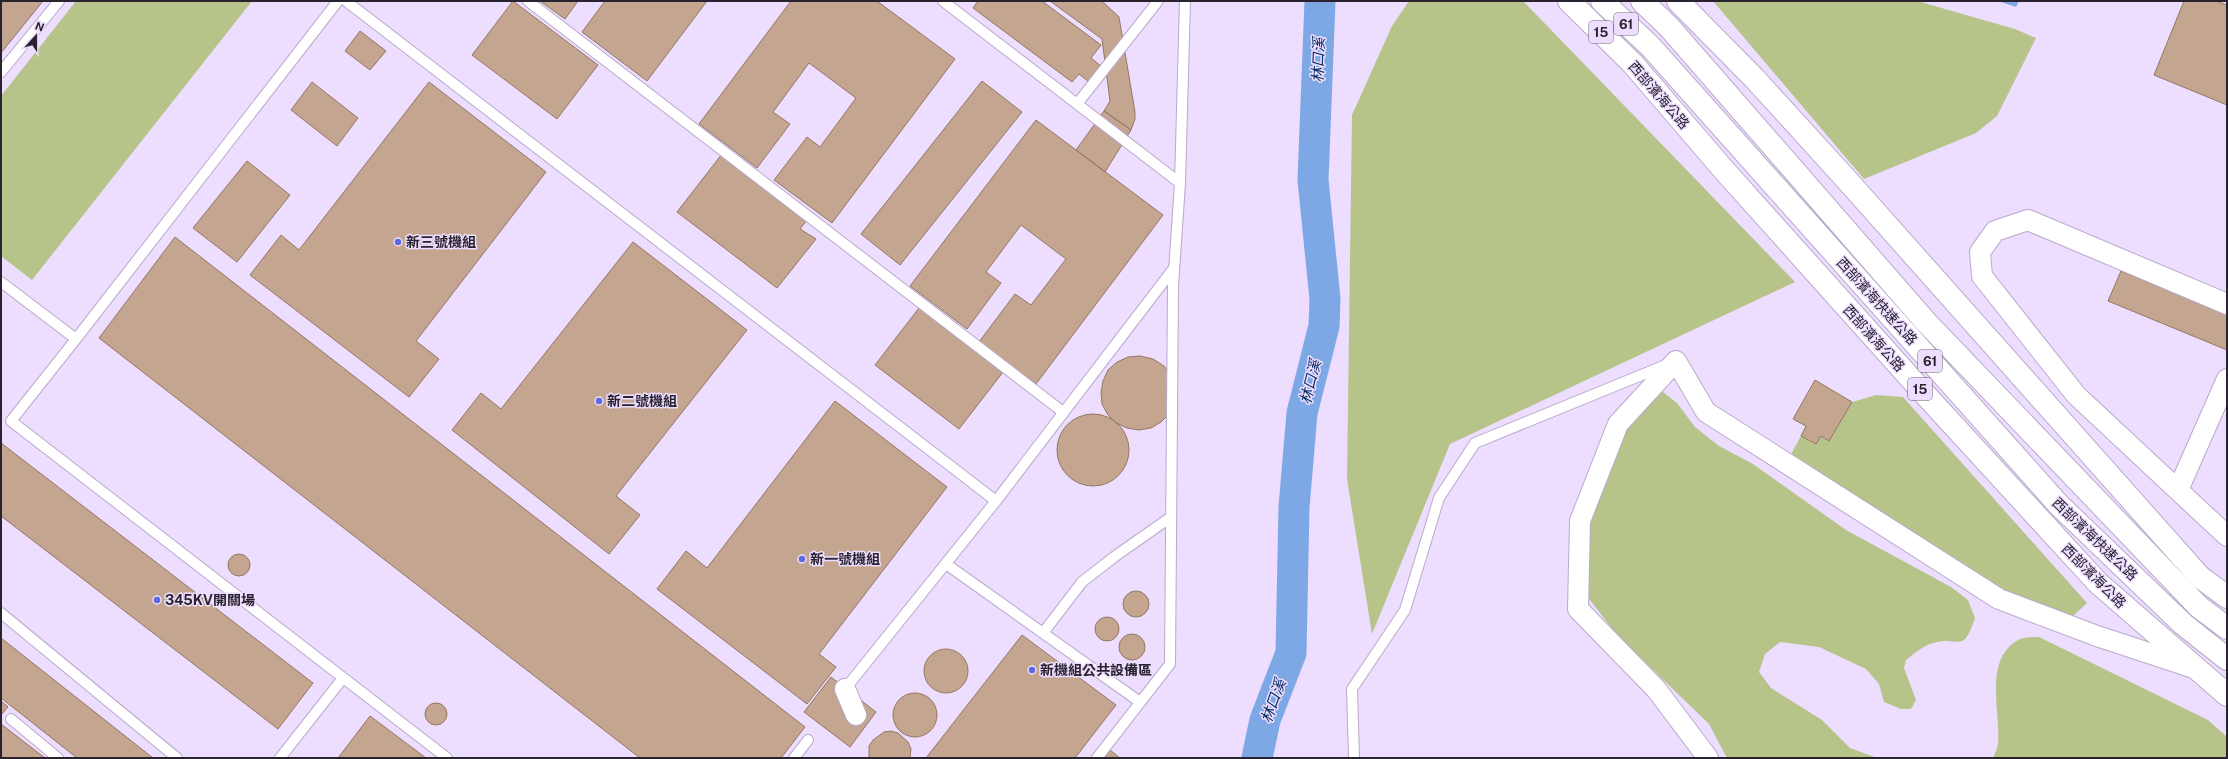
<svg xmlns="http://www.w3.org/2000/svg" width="2228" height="759" font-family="'Public Sans','Noto Sans TC',sans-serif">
<rect width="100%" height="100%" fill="#edddfe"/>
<path fill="#b6c48a" d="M76 1H252L32 280 1 256V96Z
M1409 1H1523L1795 282 1450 444 1372 634 1347 479 1352 115 1392 26Z
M1713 1H1917L2015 29 2036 38 1997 116 1976 133 1864 179Z
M1653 391 1663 392 1677 403 1695 427 1719 446 1753 464 1846 530 1951 587 1968 600 1975 618C1962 656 1960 635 1933 643 1924 645 1914 654 1906 660L1904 668 1916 700 1911 709H1901L1884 702 1879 684 1866 669 1819 647 1780 642 1765 654 1759 672 1771 688 1822 720 1850 748 1877 758H1727L1709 724 1617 635 1583 591V544L1613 439Z
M1876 395 1903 397 2087 603 2070 619 2021 607 1792 460 1791 454 1801 436 1815 444 1821 436 1829 441 1852 402Z
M2039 637 2208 720 2227 737V758H1993C1995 754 1997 748 1998 744 2001 712 1983 660 2018 640 2023 637 2033 637 2039 637Z"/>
<path fill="#7ea7e6" d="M1998 1H2019L2016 7Z"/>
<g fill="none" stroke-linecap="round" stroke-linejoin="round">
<path stroke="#7ea7e6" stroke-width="31" d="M1257 758 1265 720 1291 653 1294 507 1302 413 1324 326 1325 299 1313 180 1320 1"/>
</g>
<path fill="#c4a58f" stroke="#947662" d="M1 1H43L1 53Z
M513 1 598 65 557 119 472 55Z
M540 1H578L565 19Z
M605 1H707L647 81 582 32Z
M791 1H877L955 59 832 223 774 180 807 137 820 147 856 98 809 63 773 112 790 124 757 168 699 124Z
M978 1H1042L1101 45 1091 58 1101 66 1089 82 1079 74 1072 82 973 8Z
M1050 1H1102L1119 17 1135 112V119L1131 130 1104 111 1110 101 1102 39Z
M2184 1H2216L2227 5V105L2154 75Z
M360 31 386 51 370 70 345 51Z
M982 81 1022 112 900 265 861 234Z
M312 82 358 118 337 146 291 110Z
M429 82 546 172 416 341 439 359 409 397 250 275 281 235 299 250Z
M1104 111 1131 130 1105 172 1076 150Z
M1036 120 1163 215 1036 384 979 342 1015 294 1031 305 1066 259 1021 225 986 272 1001 283 967 329 910 286Z
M722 154 807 220 800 229 816 239 777 288 677 212Z
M247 161 290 195 237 262 193 228Z
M175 237 805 727 781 758H640L99 338Z
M633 242 747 330 616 496 640 515 609 554 452 430 481 393 501 409Z
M2121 271 2227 314V350L2108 301Z
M919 308 1003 372 959 429 875 365Z
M1140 356 1153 359 1164 366 1171 376 1170 413 1161 422 1151 428 1139 430 1127 428 1116 423 1108 415 1102 404 1101 392 1103 381 1108 370 1117 362 1128 357Z
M1815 380 1852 402 1829 441 1821 436 1816 444 1801 436 1806 426 1793 419Z
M835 401 947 487 819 654 836 667 807 704 657 589 686 551 707 568Z
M1057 450a36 36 0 1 1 72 0a36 36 0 1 1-72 0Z
M1 443 313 683 278 729 1 516Z
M228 565a11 11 0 1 1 22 0a11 11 0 1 1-22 0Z
M1123 604a13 13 0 1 1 26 0a13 13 0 1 1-26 0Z
M1095 629a12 12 0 1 1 24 0a12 12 0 1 1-24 0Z
M1119 647a13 13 0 1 1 26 0a13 13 0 1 1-26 0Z
M1022 635 1116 705 1075 758H926Z
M1 638 153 758H77L1 698Z
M924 671a22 22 0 1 1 44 0a22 22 0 1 1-44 0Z
M831 677 876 712 850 747 804 712Z
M893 715a22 22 0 1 1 44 0a22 22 0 1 1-44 0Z
M1 701 8 707 1 715Z
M425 714a11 11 0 1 1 22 0a11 11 0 1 1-22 0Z
M370 716 426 758H338Z
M1 724 45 758H1Z
M891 731 898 733 908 742 911 749 910 758H869V746L873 740 884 732Z
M1110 750 1120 758H1104Z"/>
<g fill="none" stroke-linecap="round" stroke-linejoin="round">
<g stroke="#b9aaca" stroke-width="12">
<path id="service" d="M346 1 996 501 845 689
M528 1 1063 412
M943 1 1180 183
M1 72 59 1
M1077 104 1158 1
M1 282 76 339 11 421 447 758
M76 339 338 1
M996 501 1174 268
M946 564 1140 702
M1 613 177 758
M1043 633 1082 582 1114 557 1171 517
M11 719 58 758
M280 758 343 678
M794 758 808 740
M1097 758 1170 664 1173 286 1180 183 1185 1
M1354 758 1352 689 1405 610 1439 498 1475 443 1666 365"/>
</g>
<g stroke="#b9aaca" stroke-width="22">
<path id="minor" d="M2227 304 2028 220 1995 231 1980 252 1982 276 2076 395 2227 536
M2178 490 2227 379
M845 689 856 715
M1708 758 1656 689 1578 609 1580 521 1618 424 1676 361 1706 412 1999 599 2097 636 2197 669"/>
</g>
<g stroke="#b9aaca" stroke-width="24">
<path id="primary" d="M1569 1 1633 64 1723 169 1921 390 2098 583 2227 695
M1678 1 1755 79 1846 179 2200 577 2227 597"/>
</g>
<g stroke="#b9aaca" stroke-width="24">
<path id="trunk" d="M1602 1 1650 46 2059 505 2183 624 2227 659
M1642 1 1669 27 1926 322 2199 607 2227 628"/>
</g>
<use href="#service" stroke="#fff" stroke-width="10"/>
<use href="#minor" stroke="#fff" stroke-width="20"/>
<use href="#primary" stroke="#fff" stroke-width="22"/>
<use href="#trunk" stroke="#fff" stroke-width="22"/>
</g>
<g fill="#5e6ae2" stroke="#edddfe" stroke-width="1.5">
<circle cx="398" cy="242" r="4"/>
<circle cx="599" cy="401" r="4"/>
<circle cx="802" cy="559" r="4"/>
<circle cx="157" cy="600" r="4"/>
<circle cx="1032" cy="670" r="4"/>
</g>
<g text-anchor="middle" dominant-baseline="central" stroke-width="3" stroke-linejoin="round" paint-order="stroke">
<g fill="#edddfe" stroke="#645b6d" stroke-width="1">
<rect x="1614" y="13" width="24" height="22" rx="3"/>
<rect x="1589" y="21" width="24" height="22" rx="3"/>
<rect x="1918" y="350" width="24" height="22" rx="3"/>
<rect x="1908" y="378" width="24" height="22" rx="3"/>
</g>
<g font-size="13" font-weight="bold" fill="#29232f">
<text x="1626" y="24">61</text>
<text x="1601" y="32">15</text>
<text x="1930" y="361">61</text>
<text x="1920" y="389">15</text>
</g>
<g font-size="14" fill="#29232f" stroke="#edddfe">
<text transform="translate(1659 95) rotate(49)">西部濱海公路</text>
<text transform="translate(1877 301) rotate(48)">西部濱海快速公路</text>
<text transform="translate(1874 338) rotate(48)">西部濱海公路</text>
<text transform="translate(2095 539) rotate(44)">西部濱海快速公路</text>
<text transform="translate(2094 576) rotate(45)">西部濱海公路</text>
</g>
<g font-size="14" font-weight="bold" fill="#29232f" stroke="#edddfe" text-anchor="start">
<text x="406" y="242">新三號機組</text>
<text x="607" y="401">新二號機組</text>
<text x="810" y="559">新一號機組</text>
<text x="165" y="600">345KV開關場</text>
<text x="1040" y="670">新機組公共設備區</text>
</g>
<g font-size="15" font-style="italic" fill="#052d63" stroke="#edddfe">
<text transform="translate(1318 60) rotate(-88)">林口溪</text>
<text transform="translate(1310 382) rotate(-76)">林口溪</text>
<text transform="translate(1273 701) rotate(-70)">林口溪</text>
</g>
</g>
<rect width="2228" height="759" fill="none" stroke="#29232f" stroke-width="4"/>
<g transform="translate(36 36) rotate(21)" stroke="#edddfe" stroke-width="3" paint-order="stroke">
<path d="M0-3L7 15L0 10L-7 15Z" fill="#29232f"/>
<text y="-6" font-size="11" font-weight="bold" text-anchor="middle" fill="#29232f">N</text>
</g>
</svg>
